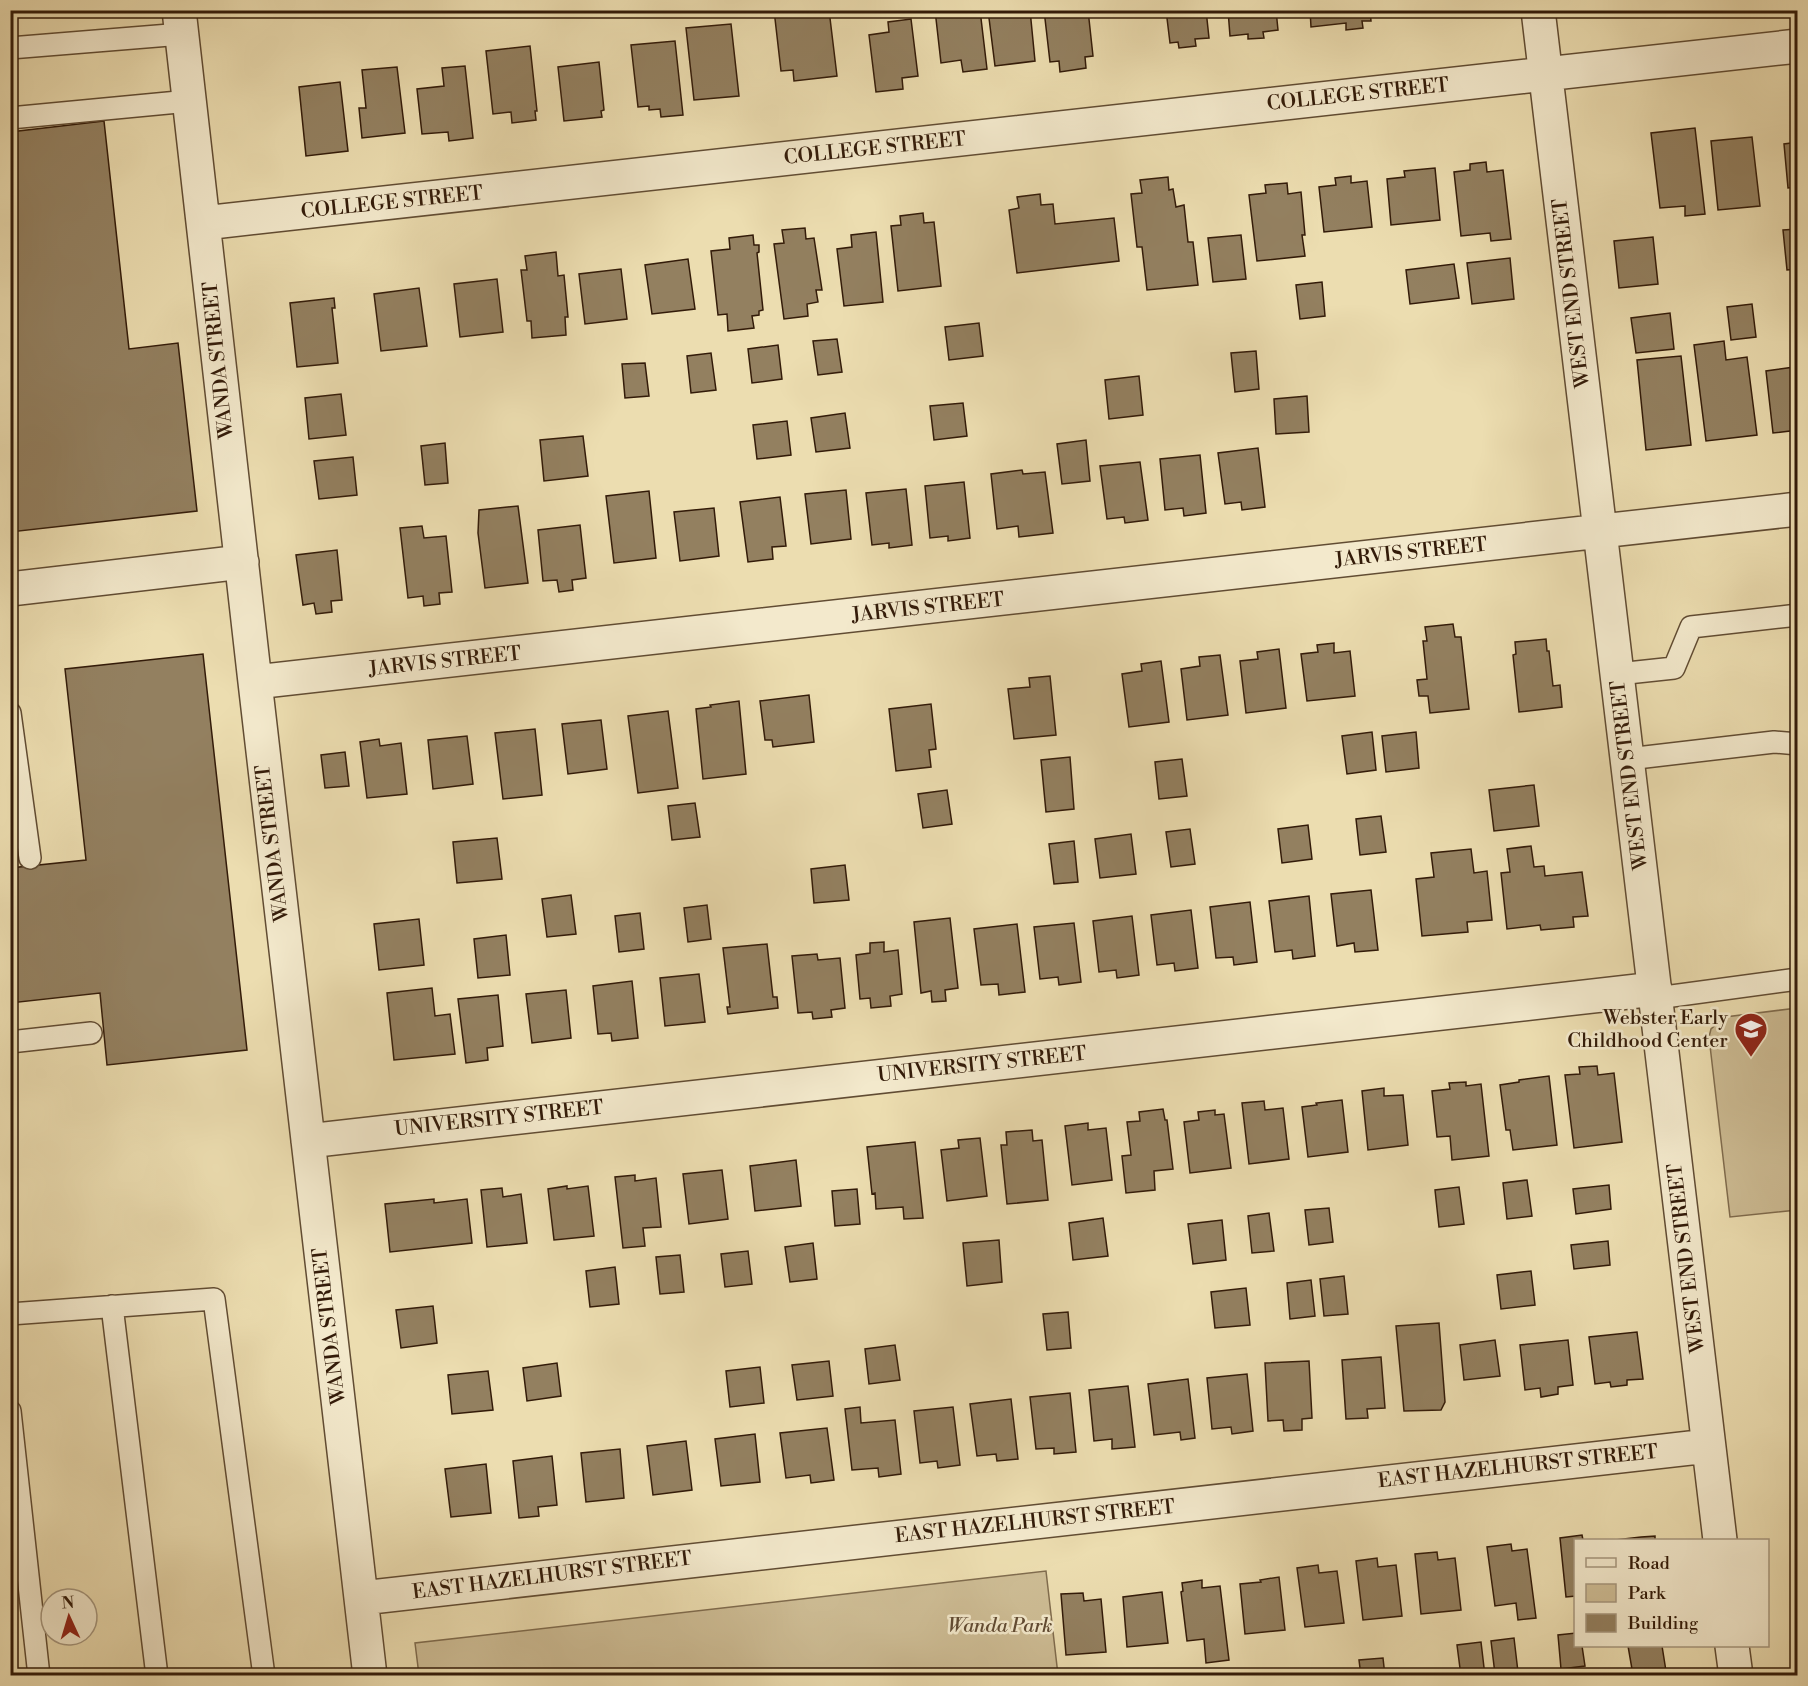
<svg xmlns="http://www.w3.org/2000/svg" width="1808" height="1686" font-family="'Libre Bodoni',serif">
<rect width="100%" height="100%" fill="#ecddb0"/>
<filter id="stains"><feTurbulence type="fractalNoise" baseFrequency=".00333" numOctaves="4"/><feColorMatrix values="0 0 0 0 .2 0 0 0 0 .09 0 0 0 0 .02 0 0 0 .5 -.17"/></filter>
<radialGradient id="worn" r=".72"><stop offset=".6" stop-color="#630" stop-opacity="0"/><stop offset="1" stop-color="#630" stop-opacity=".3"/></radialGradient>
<path fill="#cdbc94" stroke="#806c4e" stroke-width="1.5" d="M1797 1008V1210L1730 1217 1709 1037 1711 1029 1725 1017Z
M1046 1571 1058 1675H419L415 1643Z"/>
<path fill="#938060" stroke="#331b09" stroke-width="1.5" d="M501 10H535L536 14 502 17Z
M774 10H829L837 76 794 81 793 70 781 71Z
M935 10H980L987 69 963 72 961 60 941 63Z
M988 10H1030L1035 61 995 66Z
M1044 10H1088L1093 56 1085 57 1086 68 1060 72 1059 61 1050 62Z
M1166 10H1206L1209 38 1195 39 1196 46 1179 48 1178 42 1170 43Z
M1228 10H1276L1278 30 1263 32 1264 38 1248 39V34L1230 36Z
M1310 10H1370L1371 21H1362L1363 28 1346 30V23L1311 27Z
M911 19 918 76 902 78 903 89 876 92 869 35 889 32 888 22Z
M731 24 739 96 694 100 686 28Z
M675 41 683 115 661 117 660 109 649 110V106L638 107 631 45Z
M530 46 537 111H535L536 120 512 123 511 112 493 114 486 51Z
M599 62 604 110 601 111 602 117 564 121 558 67Z
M465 66 473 138 449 141 448 132 422 134 417 89 444 86 442 68Z
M397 67 405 133 362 138 359 108H366L362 70Z
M340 82 348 151 306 156 299 87Z
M104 121 129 349 178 343 197 511 10 532V132Z
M1695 128 1705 214 1685 216V206L1660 208 1651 133Z
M1752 137 1760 206 1718 210 1711 141Z
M1798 142V187L1788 188 1784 144Z
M1486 162 1487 172 1503 170 1511 239 1491 241 1490 233 1461 236 1454 172 1470 170V164Z
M1435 168 1440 220 1391 225 1387 179 1405 177 1404 171Z
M1351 176V183L1367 181 1372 227 1324 232 1319 187 1336 185 1335 178Z
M1168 177 1169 190 1173 189 1176 207 1184 205 1188 242H1193L1198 285 1147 290 1142 247H1137L1131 194 1142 193 1140 180Z
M1287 183 1288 194 1301 192 1305 235H1302L1305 256 1257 261 1249 195 1266 193 1265 185Z
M1040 194 1041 205 1053 204 1055 224 1114 218 1119 261 1017 273 1009 210 1019 208 1017 197Z
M923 213 924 223 934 222 941 286 898 291 891 226 901 225 900 216Z
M805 228 806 239 814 238 822 290H816L818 302 807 304 808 316 784 319 774 244 784 243 782 230Z
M1798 229V269L1787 270 1783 230Z
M876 232 883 302 844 306 837 249 852 247 851 235Z
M753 235 754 245H759V252L757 253 763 310 759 311V315L752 316 754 328 728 331 727 314 718 315 711 251 730 249 729 238Z
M1241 235 1246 279 1213 282 1208 238Z
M1653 237 1658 284 1619 288 1614 241Z
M556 252 558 276 564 275 568 317H565L566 335 532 338 531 321H527L521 270H527L525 256Z
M1510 258 1514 299 1472 304 1467 263Z
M688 259 695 309 652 314 645 265Z
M1454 264 1459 298 1410 304 1406 270Z
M621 269 627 319 585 324 579 274Z
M497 279 503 332 460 337 454 284Z
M1322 282 1325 316 1300 319 1296 285Z
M419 288 427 346 381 351 374 294Z
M334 298 335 308H332L338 363 297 367 290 303Z
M1794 300H1798V333Z
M1752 304 1756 337 1731 340 1727 307Z
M1670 313 1674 349 1636 353 1631 318Z
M979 323 983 356 949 360 945 327Z
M837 339 842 372 818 375 813 341Z
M1724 341 1726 360 1747 357 1757 435 1706 441 1694 345Z
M778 345 782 379 752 383 748 349Z
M1256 351 1259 389 1235 392 1231 353Z
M1798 351V430L1773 433 1766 371 1794 367 1792 352Z
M711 353 716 390 691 393 687 356Z
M1681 356 1691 445 1646 450 1637 360Z
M645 363 649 396 625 398 622 364Z
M1139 376 1143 415 1109 419 1105 380Z
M341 394 346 435 309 439 305 398Z
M1307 396 1309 432 1276 434 1274 399Z
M963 403 967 436 934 440 930 406Z
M845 413 850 448 816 452 811 418Z
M787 421 791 455 757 459 753 425Z
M583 436 588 476 544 481 540 440Z
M1086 440 1090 481 1062 484 1057 444Z
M445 443 448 483 425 485 421 446Z
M1258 448 1265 507 1242 510 1241 502 1225 504 1218 453Z
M1200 455 1206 513 1184 516 1183 508 1165 510 1160 459Z
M353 457 357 495 319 499 314 461Z
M1140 462 1148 520 1125 523 1124 517 1107 519 1100 466Z
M1022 470 1023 474 1045 472 1053 533 1019 537 1018 526 997 529 991 474Z
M964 482 970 538 948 541V536L930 538 925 486Z
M906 489 912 545 889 548V543L872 545 866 493Z
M846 490 851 539 811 544 805 494Z
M649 491 656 558 614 563 606 496Z
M780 497 786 546 772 547 773 559 748 562 740 502Z
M518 506 528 583 485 588 478 533 479 510Z
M714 508 719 556 680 561 674 512Z
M580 525 586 578 572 580 573 590 559 592 557 580 543 581 538 530Z
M422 526 424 538 446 536 452 592 439 593 440 604 424 606 423 596 408 598 400 528Z
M337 550 342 600 331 601 332 612 316 614 314 603 303 605 296 555Z
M1453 624 1455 637H1461L1469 709 1430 713 1428 696H1419L1417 680 1427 679 1423 641H1427L1425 627Z
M1546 639 1547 651H1549L1553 686 1560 685 1562 707 1519 712 1513 655 1516 654 1515 642Z
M1334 643V653L1350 651 1355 696 1307 701 1301 654 1318 652 1317 645Z
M1279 649 1286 708 1246 713 1240 661 1258 659 1257 652Z
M203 654 247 1050 107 1065 100 993 10 1003V868L86 860 65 669Z
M1220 655 1228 715 1187 720 1181 669 1200 666 1199 657Z
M1161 661 1169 722 1129 727 1122 674 1142 671 1141 664Z
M1050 676 1056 735 1014 739 1008 689 1030 687 1029 678Z
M809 695 814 742 773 747 772 740H765L760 701Z
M739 701 746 774 703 779 696 709 711 707 710 705Z
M931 704 936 749 929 750 931 767 896 771 889 709Z
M668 711 678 788 638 793 628 716Z
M601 720 607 769 568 774 562 724Z
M535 729 542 795 503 799 495 733Z
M1372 732 1376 770 1347 774 1342 736Z
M1416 732 1419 768 1386 772 1382 736Z
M467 736 473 784 433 789 428 740Z
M379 739 380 746 401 743 407 794 367 798 360 742Z
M345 752 349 786 325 788 321 755Z
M1070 757 1074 809 1046 812 1041 760Z
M1182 759 1187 796 1159 799 1155 762Z
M1534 785 1539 826 1494 831 1489 790Z
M947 790 952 824 923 828 918 794Z
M695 803 700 837 672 840 668 806Z
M1381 816 1386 852 1360 855 1356 819Z
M1308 825 1312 859 1282 863 1278 829Z
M1190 829 1195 864 1171 867 1166 832Z
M1131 834 1136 874 1100 878 1095 839Z
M497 838 502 879 457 883 453 842Z
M1074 841 1078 882 1054 884 1049 844Z
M1531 846 1534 867 1544 866 1545 876 1582 872 1588 916 1573 917 1574 927 1541 930 1540 925 1507 929 1501 873 1510 872 1507 849Z
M1471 849 1474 873 1487 871 1492 920 1467 922 1468 932 1422 936 1416 879 1434 877 1431 853Z
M845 865 849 900 814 903 811 869Z
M1371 890 1378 950 1355 952 1354 943 1337 946 1331 894Z
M571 895 576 934 547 937 542 899Z
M1309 896 1315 956 1293 959 1292 950 1275 952 1269 901Z
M1250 902 1257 962 1234 965 1233 957 1216 958 1210 907Z
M707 905 711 939 688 942 684 908Z
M1191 910 1198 968 1175 971 1174 963 1157 965 1151 915Z
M640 913 644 949 619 952 615 916Z
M1132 916 1139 975 1117 978 1116 970 1099 972 1093 921Z
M950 918 958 988 945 990 946 1001 932 1002 931 991 921 993 914 922Z
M419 919 424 965 379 970 374 924Z
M1074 923 1081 982 1059 985 1058 977 1040 979 1034 927Z
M1017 924 1025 992 999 995 998 984 981 985 974 929Z
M506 935 510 975 478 978 474 939Z
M884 942V952L898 950 902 994 890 996 891 1006 871 1008 870 998 860 999 856 955 870 953V943Z
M767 944 773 997H777L778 1008 728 1014 727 1007H730L723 948Z
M817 954 818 960 840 958 845 1008 831 1010 832 1017 813 1019 812 1012 798 1013 792 956Z
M699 974 705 1022 665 1026 660 978Z
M632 981 638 1038 612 1041 611 1033 598 1034 593 986Z
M432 988 435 1016 450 1014 455 1054 394 1060 387 993Z
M566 990 571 1038 532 1043 526 994Z
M498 995 503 1046 487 1048 488 1060 466 1063 458 999Z
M1597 1066 1598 1075 1614 1073 1622 1142 1574 1148 1565 1075 1580 1074 1579 1067Z
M1549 1076 1557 1145 1513 1150 1510 1130H1506L1500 1085 1519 1082V1080Z
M1466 1082V1086L1481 1084 1489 1156 1452 1160 1450 1136 1437 1137 1432 1091 1450 1089 1449 1083Z
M1384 1088V1096L1403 1095 1408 1145 1368 1150 1362 1091Z
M1342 1100 1348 1152 1308 1157 1302 1107 1317 1105 1316 1103Z
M1264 1101 1265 1110 1283 1108 1289 1159 1249 1164 1242 1103Z
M1163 1109 1165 1120H1167L1173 1169 1154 1171 1155 1190 1126 1193 1122 1156 1131 1155 1127 1122 1140 1121 1139 1112Z
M1215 1110V1115L1224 1114 1231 1168 1190 1173 1184 1122 1199 1120 1198 1112Z
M1088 1123V1130L1106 1128 1112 1180 1072 1185 1065 1126Z
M1032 1130 1033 1141 1042 1140 1048 1200 1007 1204 1001 1145H1007L1006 1132Z
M980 1138 987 1196 947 1201 941 1150 959 1148 958 1140Z
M915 1142 923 1218 904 1219 903 1207 876 1209 875 1193 872 1194 867 1147Z
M796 1160 801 1206 755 1211 750 1166Z
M722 1170 728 1219 689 1224 683 1174Z
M635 1175V1181L656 1178 661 1227 643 1228 645 1246 623 1248 615 1177Z
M1527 1180 1532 1216 1507 1219 1503 1183Z
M1609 1185 1611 1209 1576 1214 1573 1189Z
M567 1186V1189L588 1186 594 1236 554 1240 548 1189Z
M1459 1187 1464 1224 1439 1227 1435 1190Z
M502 1188 503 1197 521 1194 527 1243 487 1247 481 1190Z
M857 1189 860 1224 835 1226 832 1191Z
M434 1199V1203L467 1199 472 1243 390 1252 385 1204Z
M1329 1208 1333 1242 1309 1245 1305 1210Z
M1269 1213 1274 1251 1252 1253 1248 1216Z
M1103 1218 1108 1256 1073 1260 1069 1223Z
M1222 1220 1226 1260 1193 1264 1188 1224Z
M999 1240 1002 1282 967 1286 963 1243Z
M1608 1241 1610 1265 1574 1269 1571 1245Z
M813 1243 817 1279 790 1282 785 1247Z
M748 1251 752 1284 725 1287 721 1254Z
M680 1255 684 1292 660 1294 656 1257Z
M615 1267 619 1304 590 1307 586 1271Z
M1531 1271 1535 1305 1501 1309 1497 1275Z
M1344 1276 1348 1314 1324 1316 1320 1279Z
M1311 1280 1315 1316 1290 1319 1287 1283Z
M1246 1288 1250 1325 1215 1328 1211 1292Z
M433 1306 437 1343 401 1348 396 1310Z
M1068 1312 1071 1348 1047 1350 1043 1314Z
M1439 1323 1445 1402 1441 1410 1404 1411 1396 1326Z
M1637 1332 1643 1379 1627 1380V1385L1611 1387 1610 1382 1595 1384 1589 1337Z
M1495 1340 1500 1376 1464 1380 1460 1345Z
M1568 1340 1573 1385 1558 1387V1394L1541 1397 1540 1388 1525 1390 1520 1345Z
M895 1345 900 1380 869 1384 865 1349Z
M1381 1357 1385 1408 1367 1409 1368 1418 1346 1419 1342 1360Z
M829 1361 833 1396 797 1400 792 1365Z
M1309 1361 1312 1418 1302 1419V1430L1284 1431 1283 1420 1268 1421 1265 1363Z
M557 1363 561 1396 527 1401 523 1368Z
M760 1367 764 1403 730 1407 726 1371Z
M488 1371 493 1410 452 1414 448 1375Z
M1247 1374 1253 1431 1232 1434 1231 1427 1212 1429 1207 1378Z
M1188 1379 1195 1438 1181 1440 1180 1432 1154 1435 1148 1384Z
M1128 1386 1135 1447 1112 1449V1439L1094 1441 1089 1390Z
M1070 1393 1076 1452 1054 1454V1448L1036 1449 1030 1397Z
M1011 1399 1018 1459 997 1461 996 1454 977 1456 970 1404Z
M860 1407 861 1423 895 1420 901 1474 879 1477 878 1468 852 1470 845 1409Z
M953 1407 960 1465 938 1468 937 1461 920 1463 914 1411Z
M827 1428 834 1480 811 1483 810 1475 786 1478 780 1433Z
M755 1434 760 1482 721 1486 715 1439Z
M686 1441 692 1490 653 1495 647 1446Z
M620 1449 624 1498 586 1502 581 1453Z
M552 1456 557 1505 538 1507 539 1516 519 1518 513 1461Z
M486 1464 491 1513 451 1517 445 1469Z
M1582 1535 1583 1540H1576V1596L1566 1597 1560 1538Z
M1655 1536V1540H1615L1641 1537Z
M1511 1544 1512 1551 1527 1549 1536 1618 1518 1620 1516 1603 1495 1606 1487 1547Z
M1437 1552 1438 1560 1455 1558 1461 1610 1421 1614 1415 1554Z
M1377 1558 1378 1567 1396 1565 1402 1616 1363 1620 1356 1561Z
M1318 1565 1319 1573 1337 1571 1344 1623 1305 1627 1297 1568Z
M1279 1577 1285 1630 1245 1634 1240 1584 1261 1582 1260 1580Z
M1202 1580V1588L1220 1586 1229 1660 1206 1663 1204 1639 1187 1641 1181 1592 1183 1591 1182 1583Z
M1162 1592 1168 1643 1127 1647 1123 1597Z
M1083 1593 1084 1601 1101 1599 1106 1652 1066 1655 1061 1594Z
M1576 1633V1646H1582L1585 1666 1561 1669 1558 1635Z
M1514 1638 1518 1672 1495 1674 1491 1641Z
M1481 1642 1485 1676H1461L1457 1645Z
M1628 1646H1662L1666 1671 1633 1675Z
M1383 1658 1385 1676H1361L1359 1660Z
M1270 1672 1271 1676H1242Z"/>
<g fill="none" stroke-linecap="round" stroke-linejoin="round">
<g stroke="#614c33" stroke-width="24">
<path id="lane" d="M10 48 182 34
M10 118 189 101
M1618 674 1674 668 1691 627 1798 615
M10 713 30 858
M1628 759 1774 742 1798 744
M1657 998 1798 979
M10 1042 91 1033
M112 1306 157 1676
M10 1314 214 1299 264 1676
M10 1411 39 1676"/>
</g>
<g stroke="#614c33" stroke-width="36">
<path id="street" d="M179 10 255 682 370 1676
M1538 10 1720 1540
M204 223 1798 46
M10 589 242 562
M255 682 1798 509
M308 1141 1655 989
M362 1598 1708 1446
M1732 1646 1736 1676"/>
</g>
<use href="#lane" stroke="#f3e9cc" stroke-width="21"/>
<use href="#street" stroke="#f3e9cc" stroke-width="33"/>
</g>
<defs>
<g id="school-pin" transform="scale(1.725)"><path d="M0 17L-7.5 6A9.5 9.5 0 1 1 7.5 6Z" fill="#8f2418" stroke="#f3e9cc"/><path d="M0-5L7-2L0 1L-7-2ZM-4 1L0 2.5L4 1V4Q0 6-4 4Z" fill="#fff"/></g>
</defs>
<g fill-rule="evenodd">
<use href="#school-pin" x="1751" y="1029"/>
</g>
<g text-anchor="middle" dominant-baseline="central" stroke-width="5" stroke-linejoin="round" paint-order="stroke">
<g font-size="20" fill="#331b09" stroke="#f3e9cc">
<text transform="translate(1358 95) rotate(-6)">COLLEGE STREET</text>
<text transform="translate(875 149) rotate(-6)">COLLEGE STREET</text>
<text transform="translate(392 203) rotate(-6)">COLLEGE STREET</text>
<text transform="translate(1572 293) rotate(-97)">WEST END STREET</text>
<text transform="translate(219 360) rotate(-96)">WANDA STREET</text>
<text transform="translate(1411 553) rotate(-6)">JARVIS STREET</text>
<text transform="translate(928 608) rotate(-6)">JARVIS STREET</text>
<text transform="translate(445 662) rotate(-6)">JARVIS STREET</text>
<text transform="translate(1630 775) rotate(-97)">WEST END STREET</text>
<text transform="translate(273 843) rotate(-97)">WANDA STREET</text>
<text transform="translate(982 1065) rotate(-6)">UNIVERSITY STREET</text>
<text transform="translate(499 1119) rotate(-6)">UNIVERSITY STREET</text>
<text transform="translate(1687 1258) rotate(-97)">WEST END STREET</text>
<text transform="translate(330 1326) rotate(-97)">WANDA STREET</text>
<text transform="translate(1518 1467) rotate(-6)">EAST HAZELHURST STREET</text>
<text transform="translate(1035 1522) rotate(-6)">EAST HAZELHURST STREET</text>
<text transform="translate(552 1576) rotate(-7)">EAST HAZELHURST STREET</text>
</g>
<g font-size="20" fill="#331b09" stroke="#f3e9cc" text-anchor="end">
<text x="1728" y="1018">Webster Early<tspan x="1728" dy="23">Childhood Center</tspan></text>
</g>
<g font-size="20" font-style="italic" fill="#614b33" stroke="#f3e9cc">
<text x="1000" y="1626">Wanda Park</text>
</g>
</g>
<rect width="1808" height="1686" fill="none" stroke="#ecddb0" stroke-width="36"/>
<rect x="12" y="12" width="1784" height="1662" fill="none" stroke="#331b09" stroke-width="3"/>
<rect x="18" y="18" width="1772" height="1650" fill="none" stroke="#331b09" stroke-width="1.5"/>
<rect x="1574" y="1539" width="195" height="108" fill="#f3e9cc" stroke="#a6977e" stroke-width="1.5"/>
<rect x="1586" y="1558" width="30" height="9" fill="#f3e9cc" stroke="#a6977e" stroke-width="1.5"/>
<text x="1628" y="1569" font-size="18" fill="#331b09">Road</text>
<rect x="1586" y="1584" width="30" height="18" fill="#cdbc94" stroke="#a6977e" stroke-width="1.5"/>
<text x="1628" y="1599" font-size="18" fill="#331b09">Park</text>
<rect x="1586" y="1614" width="30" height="18" fill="#938060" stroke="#a6977e" stroke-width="1.5"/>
<text x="1628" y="1629" font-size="18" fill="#331b09">Building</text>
<g transform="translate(69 1617) rotate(356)"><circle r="28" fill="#f3e9cc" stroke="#a6977e" stroke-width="1.5"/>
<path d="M0-4.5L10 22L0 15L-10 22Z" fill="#8f2418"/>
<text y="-9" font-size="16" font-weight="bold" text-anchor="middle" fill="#331b09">N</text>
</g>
<rect width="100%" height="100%" filter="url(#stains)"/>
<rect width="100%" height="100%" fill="url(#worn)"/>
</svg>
